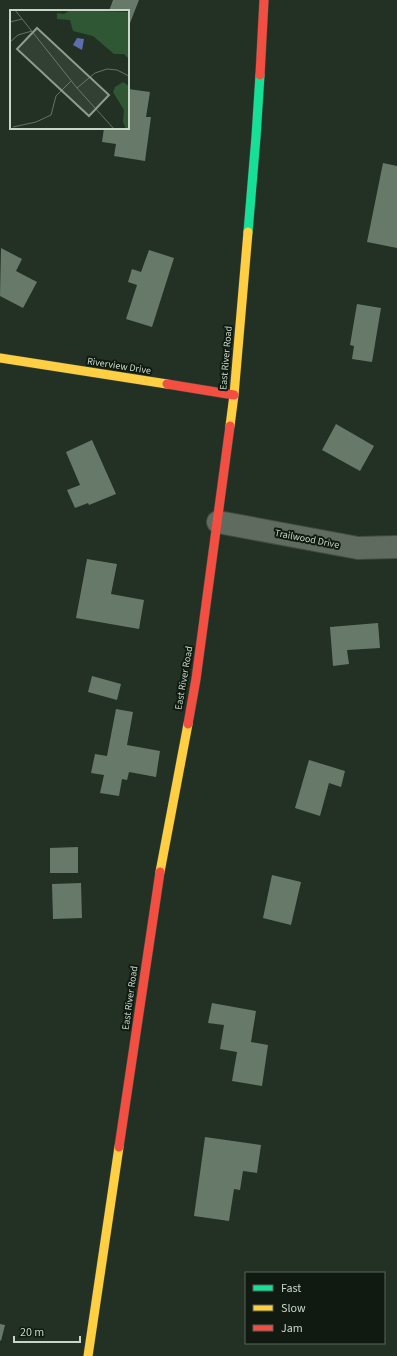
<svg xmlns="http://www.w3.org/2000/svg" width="397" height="1356" font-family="'Source Sans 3',sans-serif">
<rect width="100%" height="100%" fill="#233024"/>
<path fill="#677a69" d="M113 0H139L130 23 128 22V11H109Z
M128 89 150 92 146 117H151L145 161 114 156 116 144 102 142 104 128H128Z
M383 163 397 166V248L367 242Z
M1 248 22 259 16 271 37 282 23 308 0 296Z
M149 250 174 258 152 327 126 319 137 285 128 282 132 269 141 272Z
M357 304 381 308 372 362 352 359 354 346 350 345Z
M336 424 374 446 360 471 322 450Z
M92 440 116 494 89 505 88 503 75 508 67 490 80 485 66 452Z
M87 559 117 564 111 594 144 600 139 629 76 618Z
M378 623 380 648 347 650 349 664 333 666 330 627Z
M92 676 121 684 117 700 88 692Z
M116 709 133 712 127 745 160 751 156 777 129 772 127 780 122 779 119 796 100 793 104 775 91 773 95 754 107 756Z
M309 760 345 771 341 787 329 783 320 816 295 808Z
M78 847V873H50V848Z
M272 875 301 882 291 925 263 918Z
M81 883 82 918 53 919 52 884Z
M212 1003 256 1011 251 1042 268 1045 262 1086 232 1081 237 1052 220 1049 224 1025 208 1023Z
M205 1137 261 1145 257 1173 243 1171 240 1190 234 1189 229 1221 194 1216Z
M0 1324 5 1325 1 1341 0 1340Z"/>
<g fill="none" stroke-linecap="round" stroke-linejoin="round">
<g stroke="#414c42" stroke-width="24">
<path id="street" d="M218 522 358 548 397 547"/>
</g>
<g stroke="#414c42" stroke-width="10">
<path id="fast" d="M248 232 256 137 260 75"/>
</g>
<g stroke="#414c42" stroke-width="10">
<path id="slow" d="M0 358 167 384
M230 426 234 395 248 232
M160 872 188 724
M88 1356 119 1147"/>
</g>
<g stroke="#414c42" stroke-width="10">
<path id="jam" d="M260 75 264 0
M167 384 234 395
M188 724 196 679 230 426
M119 1147 160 872"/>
</g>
<use href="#street" stroke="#606b60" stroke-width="22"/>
<use href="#fast" stroke="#16e098" stroke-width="9"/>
<use href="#slow" stroke="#ffcf43" stroke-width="9"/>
<use href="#jam" stroke="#f24e42" stroke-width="9"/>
</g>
<g text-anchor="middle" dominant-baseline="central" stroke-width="4" stroke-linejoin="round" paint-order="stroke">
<g font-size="10" fill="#c7d6c8" stroke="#101a11">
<text transform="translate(226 358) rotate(-85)">East River Road</text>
<text transform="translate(119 366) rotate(9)">Riverview Drive</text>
<text transform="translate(307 539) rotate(11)">Trailwood Drive</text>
<text transform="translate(184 678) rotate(-80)">East River Road</text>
<text transform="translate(130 998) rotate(-82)">East River Road</text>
</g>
</g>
<g transform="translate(10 10)">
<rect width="119" height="119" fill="#233024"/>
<path d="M60 0 119 2V49L114 44H104L83 26 63 21 60 10 47 9V3L54 4ZM113 72 119 76V119H116L113 112 114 100 103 82 105 77Z" fill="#305734"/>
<path d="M67 28 74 29 72 40 63 35Z" fill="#5b6faf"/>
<path fill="none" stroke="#657266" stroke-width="1" d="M5 0 67 78 104 119M0 12 12 9M0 32 8 25 22 21M67 78 85 63 97 59 107 60 119 66M3 117 26 112 41 105 46 86 61 71"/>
<path fill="#8e9c8f" fill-opacity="0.15" stroke="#8e9c8f" stroke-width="2" d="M27 18 99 85 79 106 7 39Z"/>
<rect width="119" height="119" fill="none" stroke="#c7d6c8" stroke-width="2"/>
</g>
<rect x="245" y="1272" width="140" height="72" fill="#101a11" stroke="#59655a"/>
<rect x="253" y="1285" width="20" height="6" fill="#16e098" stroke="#59655a"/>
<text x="281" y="1292" font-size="12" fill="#c7d6c8">Fast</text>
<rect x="253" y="1305" width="20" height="6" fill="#ffcf43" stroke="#59655a"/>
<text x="281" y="1312" font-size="12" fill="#c7d6c8">Slow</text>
<rect x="253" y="1325" width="20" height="6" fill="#f24e42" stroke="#59655a"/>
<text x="281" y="1332" font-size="12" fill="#c7d6c8">Jam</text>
<path d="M14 1336v6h66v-6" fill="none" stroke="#c7d6c8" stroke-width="2"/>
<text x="20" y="1336" font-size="12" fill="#c7d6c8" stroke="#101a11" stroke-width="3" paint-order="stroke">20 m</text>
</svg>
